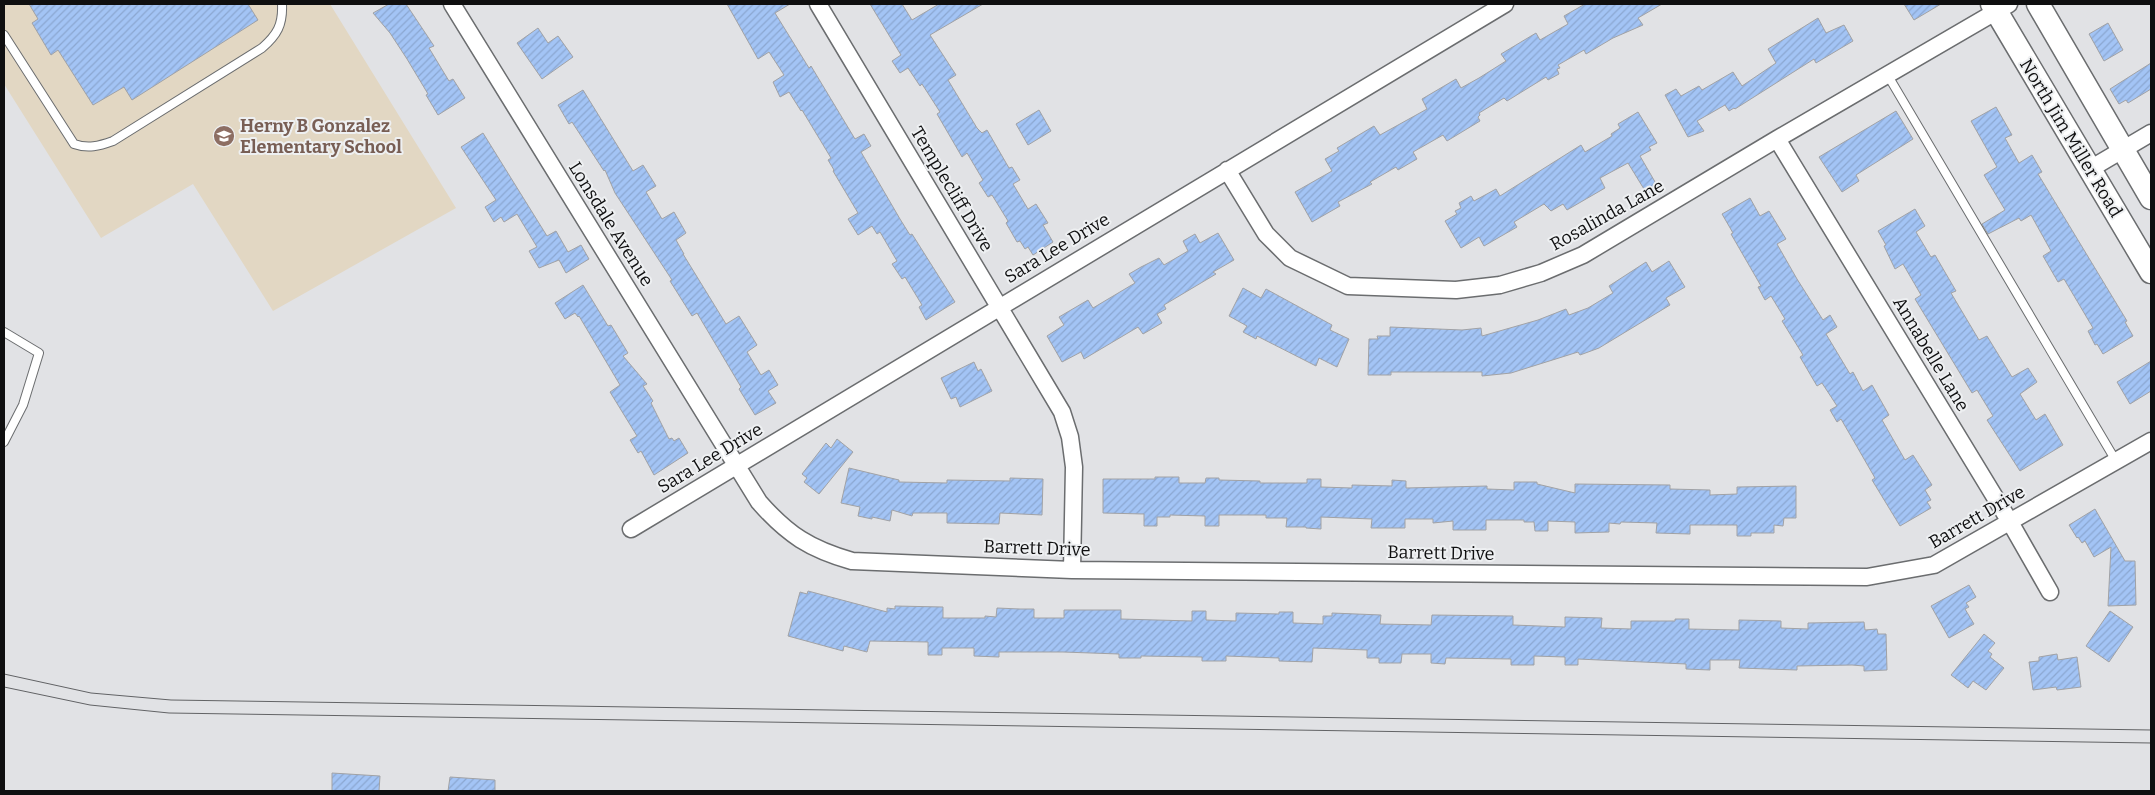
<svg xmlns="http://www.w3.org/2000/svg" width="2155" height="795" font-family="Bitter,serif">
<defs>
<pattern id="building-hatch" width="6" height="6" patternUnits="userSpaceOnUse" patternTransform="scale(1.25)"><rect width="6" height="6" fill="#a3c4f5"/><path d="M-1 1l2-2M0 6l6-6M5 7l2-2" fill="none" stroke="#8ba7d1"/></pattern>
</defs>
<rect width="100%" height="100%" fill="#e1e2e5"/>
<path fill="#e2d7c3" d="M4 4H330L456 208 273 311 193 184 101 238 4 84Z"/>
<path fill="url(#building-hatch)" stroke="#a1a2a5" d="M29 4H248L258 20 132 100 124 87 93 105 58 50 51 55 32 23 38 19Z
M389 4H406L434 46 429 48 449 81 453 79 465 98 438 115 426 95 428 94 407 59 390 33 373 13Z
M727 4H790L775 13 809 68 811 66 855 139 864 134 871 146 861 152 900 219 910 235 912 234 955 302 926 320 919 307 922 305 905 277 902 279 892 264 897 261 880 232 877 234 872 226 858 235 848 219 858 213 833 171 834 170 828 160 831 158 802 110 801 111 789 92 780 97 773 82 784 75 769 52 758 59Z
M870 4H902L912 20 939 4H983L930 35 956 75 948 80 977 128 982 133 987 130 1009 168 1012 167 1020 180 1013 184 1028 209 1036 204 1048 223 1043 225 1053 242 1033 255 1028 247 1025 249 1020 241 1017 242 1006 223 1008 221 992 195 988 197 979 183 983 180 967 153 962 157 937 114 940 112 922 84 920 86 908 68 900 73 892 61 901 55Z
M1585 4H1662L1638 18 1643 25 1613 38 1586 54 1584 50 1558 65 1560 68 1557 69 1559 74 1548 80 1546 77 1507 101 1504 98 1479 113 1480 115 1478 117 1480 121 1447 141 1443 135 1413 152 1417 159 1398 170 1396 167 1370 182 1372 184 1338 202 1340 206 1312 222 1295 192 1332 171 1325 159 1339 151 1337 148 1374 126 1380 135 1427 109 1422 99 1456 79 1461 88 1479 78 1506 61 1501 54 1536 33 1540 40 1568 24 1564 16Z
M1904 4H1941L1914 20Z
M1818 18 1826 33 1844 25 1853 41 1816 63 1814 59 1735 109 1734 108 1729 111 1725 105 1697 121 1704 131 1688 137 1665 95 1676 89 1681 96 1699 86 1702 90 1733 72 1742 86 1776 63 1768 49Z
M2108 23 2123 50 2104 61 2089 34Z
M538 28 548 43 558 36 573 57 542 79 517 43Z
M2151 63V89L2128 103 2126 100 2119 104 2110 89Z
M583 90 633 171 643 165 656 186 646 192 662 219 674 212 686 233 676 240 684 254H683L726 324 739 316 757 345 747 352 761 375 769 370 778 385 768 391 776 403 755 415 739 389 741 387 697 313 692 316 670 281 672 280 615 193 605 170 604 171 572 122 569 124 558 105Z
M1996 107 2012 135 2005 138 2019 163 2032 155 2042 172 2038 174 2127 321 2125 322 2133 336 2103 354 2097 344 2095 345 2088 331 2093 328 2064 279 2058 282 2043 256 2051 251 2031 215 2021 221 2019 218 1988 234 1982 224 2005 210 1984 175 1997 167 1971 121Z
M1039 110 1051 131 1028 145 1016 124Z
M1896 111 1913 139 1856 175 1859 181 1842 192 1819 157Z
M1638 112 1657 143 1649 147 1651 150 1640 156 1658 187 1647 194 1628 163 1600 178 1605 188 1567 210 1563 204 1551 211 1544 204 1514 222 1517 227 1484 246 1479 237 1461 248 1445 221 1457 214 1455 211 1461 208 1459 203 1471 196 1474 201 1496 189 1500 196 1581 145 1585 152 1612 136 1611 134 1620 128 1618 124Z
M483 133 547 236 556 231 568 252 581 245 589 259 566 273 559 260 539 268 529 251 537 247 517 214 504 222 501 217 494 222 485 207 496 200 461 147Z
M1750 198 1760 216 1769 211 1786 239 1777 244 1797 279 1823 320 1830 315 1837 327 1826 334 1850 374 1853 372 1863 391 1872 385 1889 415 1882 420 1905 460 1913 455 1932 485 1925 490 1931 500 1927 502 1931 508 1900 526 1872 480 1875 478 1841 419 1837 422 1830 410 1837 406 1822 383 1817 386 1800 357 1803 355 1782 321 1785 319 1771 296 1765 300 1758 287 1761 286 1731 234 1733 233 1722 214Z
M1915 209 1925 226 1916 232 1931 257 1935 255 1956 291 1951 293 1979 340 1987 336 2012 377 2028 368 2037 382 2020 394 2036 420 2045 414 2063 445 2020 471 1987 420 1993 416 1977 390 1972 393 1915 299 1921 295 1903 264 1895 269 1884 246 1886 245 1878 231Z
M1218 233 1234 260 1213 272 1216 274 1164 305 1166 309 1157 314 1162 323 1143 334 1138 327 1084 359 1081 352 1062 362 1047 336 1064 325 1059 317 1088 300 1093 308 1135 283 1129 274 1141 267 1159 258 1164 265 1188 251 1183 241 1195 234 1200 243Z
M1669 261 1685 287 1666 298 1670 305 1599 348 1580 355 1578 352 1511 373 1482 376V372H1391V375H1368L1369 339H1378L1377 336H1390V327L1462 330 1481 328 1482 336 1538 320 1566 309 1569 315 1588 308 1613 293 1609 286 1646 262 1652 272Z
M583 285 608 326 611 325 628 353 623 356 647 384 643 386 653 401 651 403 669 439 672 438 674 441 679 438 688 453 654 475 641 451 638 453 630 440 637 436 610 392 620 385 579 316 578 317 575 313 565 319 555 303Z
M1243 288 1261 298 1266 289 1332 325 1330 330 1349 339 1337 367 1319 358 1316 366 1257 336 1256 339 1243 332 1247 326 1229 316Z
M2151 361V391L2130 404 2117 382Z
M974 362 978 371 981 369 992 391 960 407 956 397 951 399 941 378Z
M837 439 853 452 819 494 804 482 807 478 802 474 826 443 831 448Z
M849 468 899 480V482L947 483V480L1010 481V478L1043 479 1042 515 1000 513 999 524 947 523V513H913L912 516 892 510 890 521 872 517V519L858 516 860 507 841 503Z
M1155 477H1179V483H1205L1206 478H1219V480L1260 481V483H1307V479H1321V487L1352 488V485L1392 486V480L1406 481V488L1487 486V489L1514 490V482H1537V484L1575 493V484L1670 485V489L1710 490V495L1737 494V487L1796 486V518H1784L1783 526 1774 525V533H1751V536H1737V525H1690V534L1656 533 1657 523 1621 522 1620 524 1609 523V532L1575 533V522L1548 521V531H1535L1534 522H1524V520H1486V530H1453V521L1433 523V519H1405V528H1371L1372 519 1321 517V529L1306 528V527H1286L1287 518H1266V515H1219V526H1205V516L1170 515V517H1157V526H1144V514L1103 513V479H1155Z
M2095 509 2125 561H2135L2136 605 2108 606 2111 547 2094 557 2085 541 2082 543 2078 537 2077 538 2069 525Z
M1969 585 1976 597 1966 603 1969 607 1965 609 1974 624 1949 638 1931 606Z
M808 591 887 612V608L895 609V606L943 607V618H985V616L996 617 997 608 1020 609H1034V618H1064V610H1121V619L1192 621V611H1206V620L1236 621V613L1279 614V612H1293V623L1323 624V616H1332V613L1381 615 1380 624 1431 625 1432 615 1513 616V625L1565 627V617L1602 618 1601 628 1631 629V621H1675V619H1689V629L1739 630V620L1781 621V628L1808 629V623L1864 622 1865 630 1877 629 1878 634H1886L1887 670 1864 671V666L1852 665 1797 666V670L1739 668 1740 660H1710V670L1686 669V664L1578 659V665H1565V657L1534 656V665H1511V659L1446 658 1445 664 1431 663V654H1402L1401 663H1379V658H1367V650L1313 648 1312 662 1279 661V658L1226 656V661H1202V657L1141 656V658H1119V654L1063 652H999V657L974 656V648H942V655H928V642L870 641 867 652 844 646 843 651 788 636 800 592 807 594Z
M2110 611 2133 627 2109 662 2086 646Z
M1984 634 1995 643 1988 651 1992 654 1990 657 2004 668 1986 690 1973 681 1968 688 1951 675Z
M2057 654 2058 660 2077 657 2081 687 2057 690 2056 687 2033 690 2029 662 2039 661V657Z
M332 773 380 776 379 791H332Z
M450 777 495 780V791H448Z"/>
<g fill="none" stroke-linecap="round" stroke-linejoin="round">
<g stroke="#6b6d6f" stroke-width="10">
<path id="lane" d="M4 35 74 144C88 149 99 146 113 141L262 48C277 35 283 25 282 4
M1887 74 2116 461
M4 332 39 353 23 405 4 442"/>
</g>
<g stroke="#6b6d6f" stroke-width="19">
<path id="street" d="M452 4 759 502C788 535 810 549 852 561L1072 570 1867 577 1934 565 2151 441
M818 4 1062 412 1070 437 1074 467 1072 570
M1777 139 2010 522 2050 592
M2090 169 2151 133
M1227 170 1266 234 1290 258 1348 286 1456 290 1500 285 1541 273 1583 255 1777 139 2009 4
M631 529 1505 4"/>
</g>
<g stroke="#6b6d6f" stroke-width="25">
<path id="secondary" d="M1992 4 2151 272
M2038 4 2151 198"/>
</g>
<use href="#lane" stroke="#fff" stroke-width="8"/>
<use href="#street" stroke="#fff" stroke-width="16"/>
<use href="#secondary" stroke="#fff" stroke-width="22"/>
<path stroke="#626365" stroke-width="1" d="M4 674 91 693 171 700 2151 730
M4 687 90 705 169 713 2151 743"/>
</g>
<defs>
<g id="school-disc" transform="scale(1.125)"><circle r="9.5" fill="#8d6e63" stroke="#eef0f2"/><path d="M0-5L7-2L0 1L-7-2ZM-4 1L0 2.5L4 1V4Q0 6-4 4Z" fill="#fff"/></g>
</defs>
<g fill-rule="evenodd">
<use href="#school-disc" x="224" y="136"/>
</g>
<g text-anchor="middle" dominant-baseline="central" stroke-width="4" stroke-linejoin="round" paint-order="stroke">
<g font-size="18" font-weight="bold" fill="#785e54" stroke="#eef0f2" text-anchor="start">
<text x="240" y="126">Herny B Gonzalez<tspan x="240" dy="21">Elementary School</tspan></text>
</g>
<g font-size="18" fill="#0f0f10" stroke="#eef0f2">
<text transform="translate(2071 138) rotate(59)">North Jim Miller Road</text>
<text transform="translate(952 189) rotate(59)">Templecliff Drive</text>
<text transform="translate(1607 215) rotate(-29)">Rosalinda Lane</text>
<text transform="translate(611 224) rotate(58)">Lonsdale Avenue</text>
<text transform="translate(1057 248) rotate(-31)">Sara Lee Drive</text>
<text transform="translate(1931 354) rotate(59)">Annabelle Lane</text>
<text transform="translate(710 458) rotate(-31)">Sara Lee Drive</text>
<text transform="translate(1977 517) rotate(-30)">Barrett Drive</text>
<text transform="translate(1037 548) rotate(2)">Barrett Drive</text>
<text transform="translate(1441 553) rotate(1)">Barrett Drive</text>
</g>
</g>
<rect width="2155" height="795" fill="none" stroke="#0f0f10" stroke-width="10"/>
</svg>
